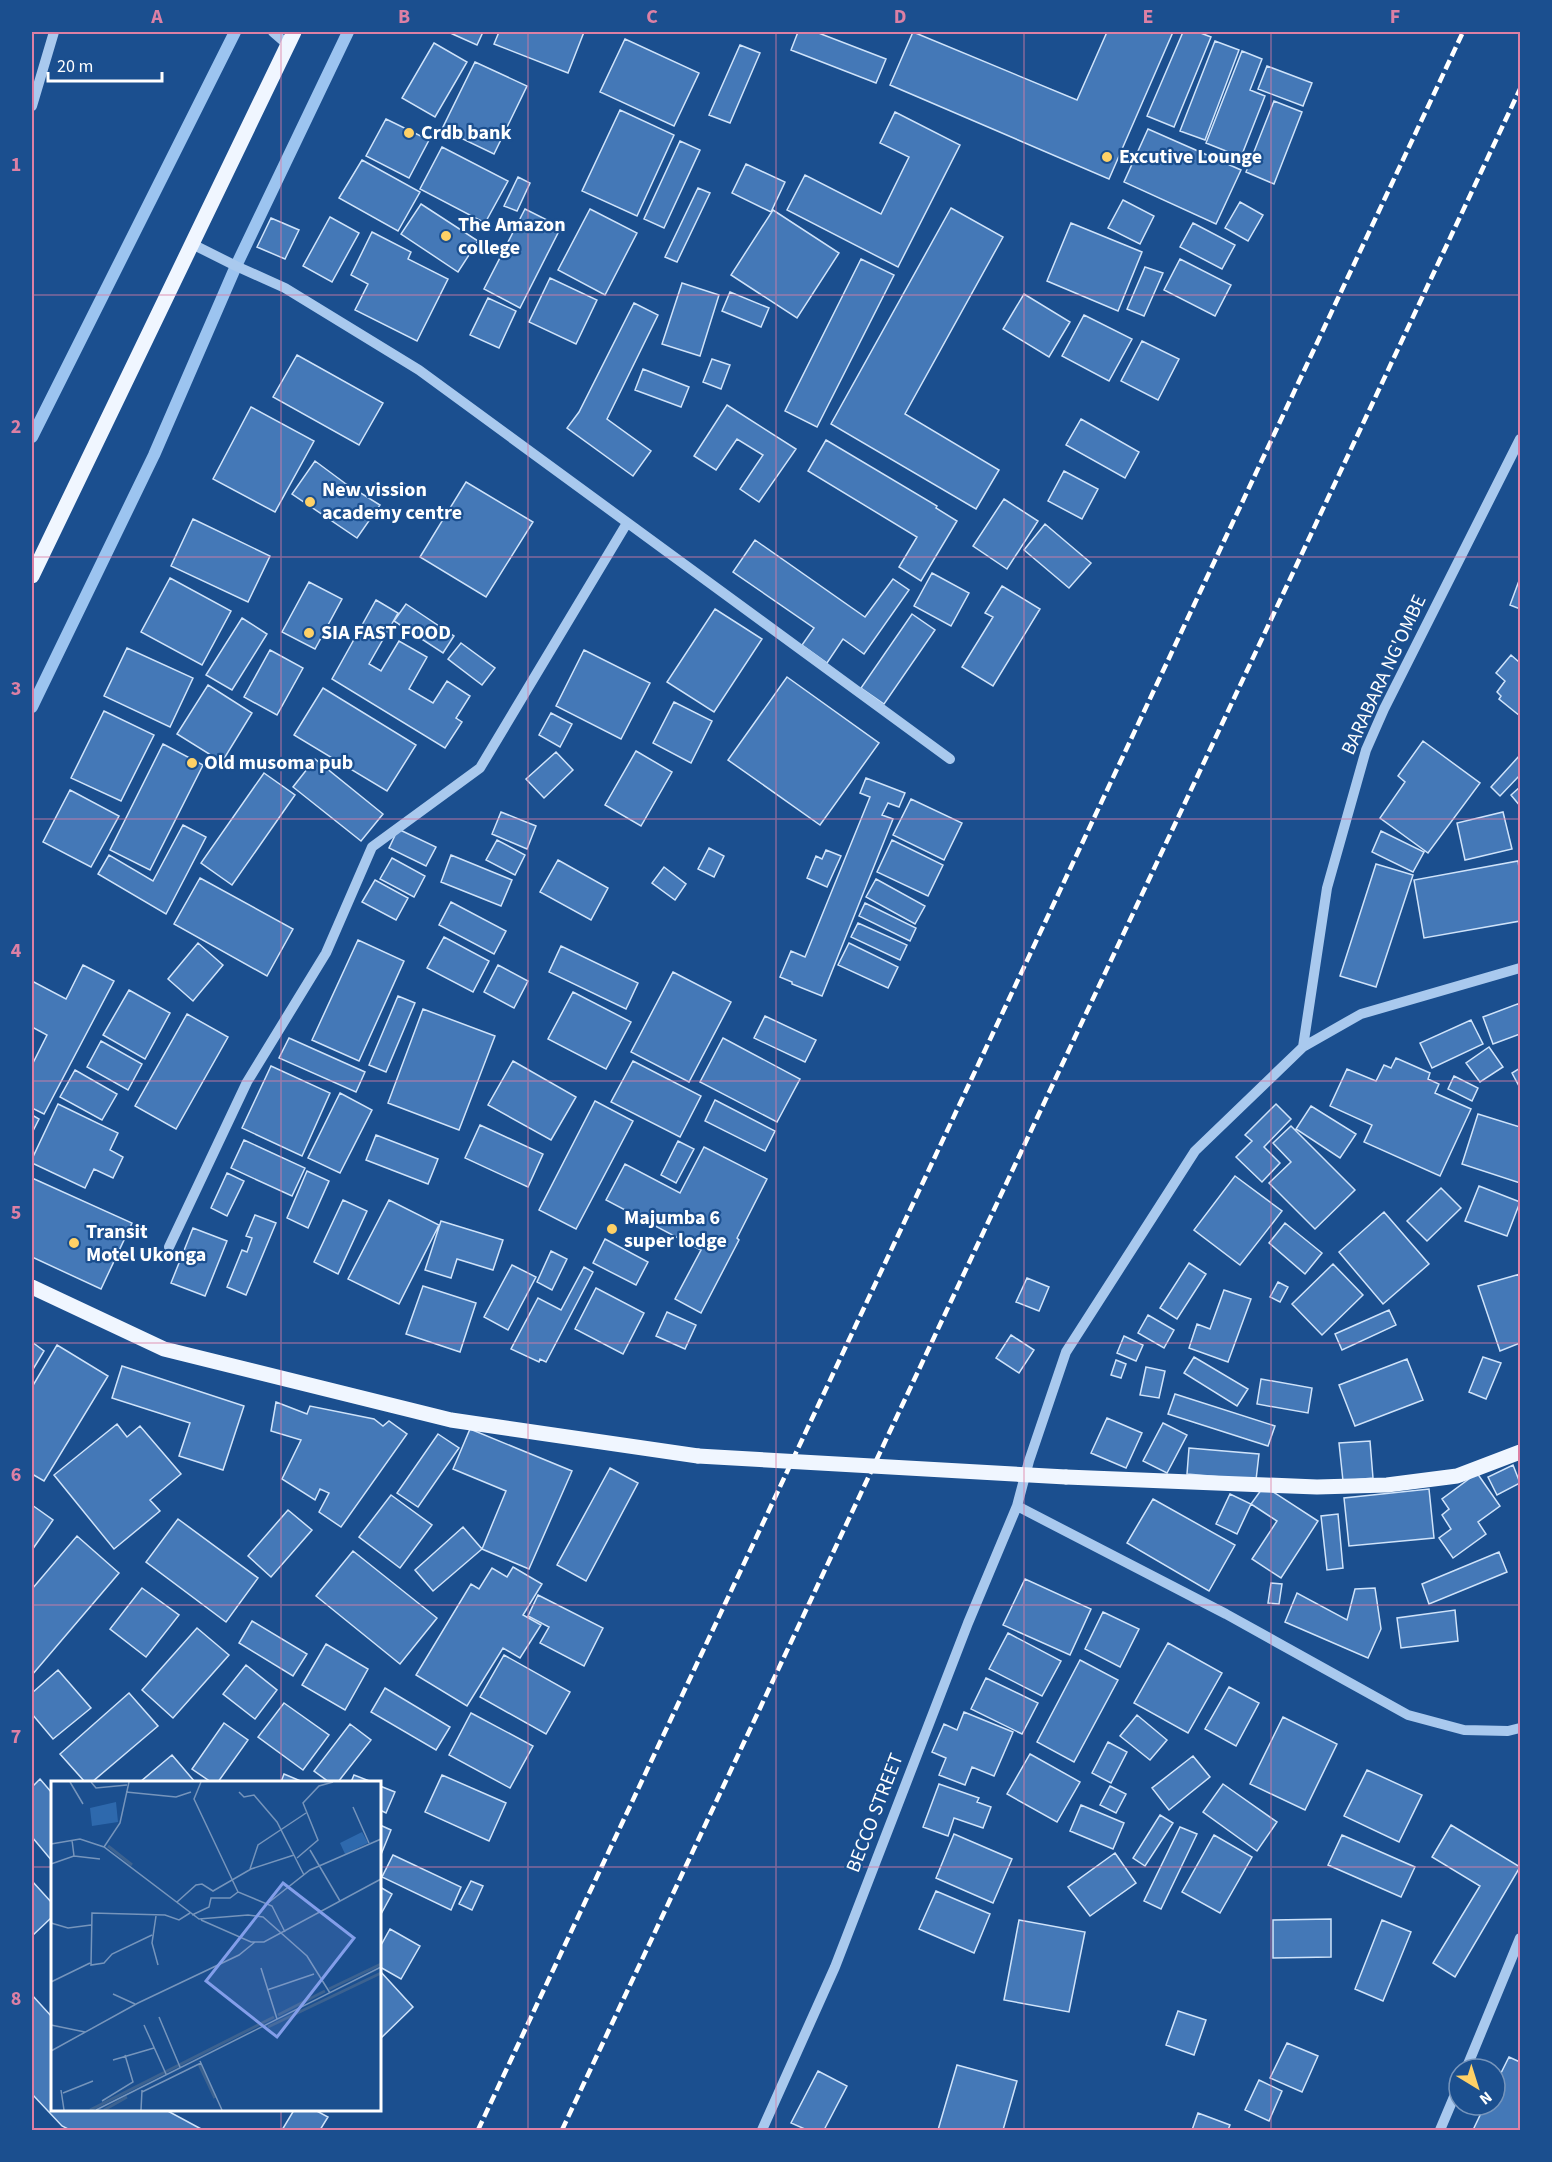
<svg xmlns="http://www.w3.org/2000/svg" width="1552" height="2162" font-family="'Source Sans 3',sans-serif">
<rect width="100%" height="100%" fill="#1b4f8f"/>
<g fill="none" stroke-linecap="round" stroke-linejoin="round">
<path stroke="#9cc4f0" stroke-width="12" d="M32 437 235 32
M32 707 154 455 236 266 348 32"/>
</g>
<path fill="#4478b7" stroke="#cfe3fa" stroke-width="1.5" d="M448 32H483L477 45Z
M499 32H584L568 73 494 44Z
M798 32H816L886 59 876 83 791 50Z
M913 32 1077 100 1107 32H1173L1109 179 890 85Z
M1183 32H1198L1211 37 1174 127 1147 116Z
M625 39 699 73 674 126 600 92Z
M1215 41 1239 50 1205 140 1180 131Z
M434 43 467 62 435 117 402 98Z
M740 45 760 53 730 123 709 115Z
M1242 51 1262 59 1250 90 1265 96 1241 157 1206 143Z
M475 62 527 86 494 154 442 129Z
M1267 66 1312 83 1303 106 1258 89Z
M1274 101 1302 112 1274 184 1246 172Z
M620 110 674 135 637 216 582 191Z
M895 112 960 145 898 267 787 210 805 175 881 214 909 157 880 143Z
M386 119 429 140 409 178 366 156Z
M1148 129 1241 170 1216 224 1124 182Z
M680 141 700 150 664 228 644 219Z
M442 147 508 181 485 223 420 189Z
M362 160 420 192 398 231 339 198Z
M746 164 785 182 771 212 732 193Z
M518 177 530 183 517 211 504 206Z
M698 188 710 193 677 262 665 257Z
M1123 200 1154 216 1140 244 1108 228Z
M1240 202 1263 215 1248 241 1225 228Z
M421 204 478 241 458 272 401 234Z
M951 208 1003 237 905 414 999 470 976 509 831 424Z
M525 209 561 227 520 308 484 289Z
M590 209 637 233 605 295 558 270Z
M773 210 839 253 797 318 731 275Z
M330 217 359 233 332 282 303 266Z
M271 218 299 230 285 259 257 247Z
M1071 223 1142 252 1118 311 1047 281Z
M1193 223 1235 245 1222 269 1180 247Z
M372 232 411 252 408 259 448 279 417 341 355 310 368 284 351 275Z
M861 259 894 275 817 427 785 411Z
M1180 259 1231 285 1215 316 1164 290Z
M1145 267 1163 273 1144 316 1127 309Z
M550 278 597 300 576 344 529 322Z
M682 283 719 295 700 356 662 344Z
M730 292 769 308 761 327 722 311Z
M1024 294 1070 322 1049 357 1003 329Z
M488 298 516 311 499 348 470 335Z
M634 303 658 315 607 419 651 451 633 476 567 428 579 412Z
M1084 315 1132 339 1109 381 1062 356Z
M1142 341 1179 359 1158 400 1121 381Z
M297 355 383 403 359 445 273 397Z
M712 359 730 365 721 389 703 382Z
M643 369 689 387 681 407 635 390Z
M727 405 796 449 759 502 740 489 763 455 737 439 716 470 694 456Z
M251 407 314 441 275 512 213 479Z
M1081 419 1139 452 1125 478 1066 445Z
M826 440 937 506 936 508 957 521 921 581 899 567 917 537 808 471Z
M315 461 346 484 380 505 357 538 292 494Z
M1064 471 1098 489 1082 519 1048 501Z
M466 482 533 522 486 597 420 557Z
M1004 499 1038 521 1007 569 973 546Z
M193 519 270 556 248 602 171 566Z
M1045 524 1091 563 1069 588 1024 550Z
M755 540 865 617 893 579 909 590 864 654 843 639 827 663 802 645 814 628 733 572Z
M932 573 969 593 951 626 914 606Z
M170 578 231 611 202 665 141 632Z
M1520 578V609L1510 605Z
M309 582 342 599 315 649 282 632Z
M1002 586 1040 609 993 686 962 667 993 617 985 613Z
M376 600 398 613 369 664 381 671 399 641 427 657 409 689 433 703 447 681 470 696 456 718 462 722 445 748 332 679Z
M406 604 454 636 443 653 394 621Z
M715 609 762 639 714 712 667 682Z
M912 614 935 630 884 704 861 688Z
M242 618 267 634 232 690 206 675Z
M461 643 495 668 482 685 448 659Z
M127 648 193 678 170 727 104 696Z
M270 650 303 668 277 715 244 697Z
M584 650 650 683 621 739 556 706Z
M1511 655 1519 662 1520 661V716L1499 699 1501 696 1497 692 1505 681 1496 673Z
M787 677 879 743 820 825 728 760Z
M208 685 252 713 222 762 177 734Z
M323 688 416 745 387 791 294 735Z
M674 702 712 721 691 763 653 743Z
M104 711 154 735 121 801 71 778Z
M551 713 572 724 560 747 539 735Z
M1423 741 1480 783 1428 853 1380 818 1405 782 1398 776Z
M163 744 203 765 150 870 110 850Z
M636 751 672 772 641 826 605 805Z
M556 752 573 770 544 798 526 779Z
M1520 755V775L1500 796 1491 787Z
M315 759 383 814 361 841 293 787Z
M264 773 295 795 232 885 201 863Z
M866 778 905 793 899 807 888 803 882 815 893 819 822 996 792 984V982L780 977 791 951 805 957 870 797 860 793Z
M1520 787V806L1511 795Z
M70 790 119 816 91 867 43 842Z
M911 799 962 823 944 860 893 835Z
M501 812 536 826 527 849 492 834Z
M1503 812 1512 849 1465 860 1457 823Z
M183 825 206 837 166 914 98 874 109 855 153 881Z
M398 829 436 847 426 866 389 848Z
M1381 831 1424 852 1413 872 1372 852Z
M497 840 525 855 515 875 486 860Z
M892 840 943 865 928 896 877 872Z
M709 848 724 856 714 877 698 869Z
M826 850 841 856 827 887 807 878 816 856 822 859Z
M451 855 512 880 501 906 441 882Z
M392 858 425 876 414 897 380 879Z
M558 860 608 888 591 920 540 892Z
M1518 861 1520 874V921L1424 938 1414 880Z
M1376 864 1413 875 1376 987 1340 976Z
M664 867 686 884 675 900 652 883Z
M200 878 293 929 267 976 174 924Z
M876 879 925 906 915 924 866 897Z
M375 880 408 898 396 920 362 902Z
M451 902 506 931 494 954 439 925Z
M865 903 916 928 910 941 859 916Z
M858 923 907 945 900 960 851 937Z
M444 937 489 961 473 992 427 968Z
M358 940 404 961 359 1061 312 1040Z
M198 943 223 965 193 1001 168 979Z
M849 943 898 967 888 988 838 965Z
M561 946 638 983 626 1009 549 972Z
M83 965 114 981 44 1114 32 1108V1065L47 1035 32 1027V981L66 999Z
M498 965 528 981 514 1008 484 992Z
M673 972 731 1002 689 1082 631 1052Z
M129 990 170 1013 145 1059 103 1035Z
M573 992 631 1022 606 1069 548 1039Z
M398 996 415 1003 386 1072 369 1065Z
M1520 1003V1034L1493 1044 1483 1017Z
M423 1009 495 1036 459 1130 388 1103Z
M187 1014 228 1037 176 1129 135 1106Z
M765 1016 816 1040 805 1062 754 1038Z
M1471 1020 1483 1044 1432 1068 1420 1043Z
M289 1038 365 1072 356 1092 279 1058Z
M723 1038 800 1079 777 1122 700 1082Z
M101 1041 142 1064 128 1090 87 1067Z
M1489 1047 1503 1067 1480 1082 1466 1063Z
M1396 1058 1430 1073 1428 1079 1439 1084 1435 1093 1471 1109 1440 1176 1364 1142 1372 1125 1330 1106 1347 1069 1376 1081 1384 1065 1391 1068Z
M513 1061 576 1097 551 1140 488 1105Z
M633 1061 701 1096 680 1137 611 1102Z
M271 1066 330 1093 302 1156 242 1128Z
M1520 1068V1088L1512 1073Z
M75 1070 117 1094 102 1120 60 1097Z
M1454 1076 1478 1088 1472 1101 1448 1089Z
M340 1093 372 1110 340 1173 308 1158Z
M715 1100 775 1131 765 1151 705 1121Z
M595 1101 633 1121 576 1229 539 1210Z
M58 1104 118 1133 110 1150 123 1157 113 1178 94 1169 85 1188 32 1163V1159Z
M1276 1104 1291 1119 1264 1147 1280 1163 1262 1182 1236 1157 1252 1141 1245 1135Z
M1311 1106 1356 1134 1340 1158 1296 1129Z
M1478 1114 1520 1127V1183L1462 1164Z
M32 1115 39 1119 32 1133Z
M480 1125 543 1154 528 1187 465 1158Z
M1291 1126 1355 1190 1315 1229 1269 1183 1291 1162 1273 1143Z
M376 1135 438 1159 428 1184 366 1160Z
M244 1140 305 1168 292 1196 231 1168Z
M678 1141 694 1149 676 1183 661 1175Z
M704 1147 767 1179 737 1238 739 1240 701 1313 675 1299 701 1250 606 1200 625 1164 680 1193Z
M307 1171 329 1181 308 1228 287 1218Z
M227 1173 244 1181 227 1216 211 1208Z
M1235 1176 1282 1211 1240 1265 1194 1230Z
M32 1178 132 1223 101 1289 32 1257Z
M1479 1186 1520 1202 1507 1236 1465 1221Z
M1441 1188 1461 1208 1427 1241 1407 1221Z
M343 1200 367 1211 338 1274 314 1262Z
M389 1200 439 1225 399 1304 348 1279Z
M1384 1212 1429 1264 1383 1304 1339 1252Z
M255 1215 276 1223 246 1295 227 1287 242 1250 247 1252 252 1238 246 1236Z
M441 1221 503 1240 493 1270 457 1259 451 1278 425 1270Z
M1285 1223 1322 1253 1305 1274 1269 1243Z
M193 1228 227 1241 205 1296 171 1283Z
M605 1239 648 1262 636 1285 593 1263Z
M551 1251 567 1259 552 1290 537 1282Z
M1189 1263 1206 1274 1177 1319 1160 1308Z
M1333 1264 1363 1295 1322 1335 1292 1304Z
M512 1265 536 1277 508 1330 484 1317Z
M584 1267 593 1272 546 1362 540 1359 539 1362 511 1349 538 1298 561 1310Z
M1520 1274V1343L1500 1351 1478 1286Z
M1027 1278 1049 1287 1039 1311 1016 1302Z
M1278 1282 1288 1287 1280 1302 1270 1297Z
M423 1286 476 1303 460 1352 406 1334Z
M596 1288 644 1313 623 1354 575 1329Z
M1224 1290 1251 1299 1228 1362 1189 1348 1197 1324 1210 1329Z
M1389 1310 1396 1325 1342 1350 1335 1334Z
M667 1312 696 1325 685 1349 656 1336Z
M1148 1315 1174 1330 1164 1348 1138 1333Z
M1011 1335 1034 1350 1019 1373 996 1358Z
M1124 1336 1143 1345 1136 1361 1117 1353Z
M32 1342 44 1351 32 1371Z
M57 1345 108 1376 44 1481 32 1474V1387Z
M1194 1357 1248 1389 1237 1406 1184 1373Z
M1483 1357 1501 1363 1486 1399 1469 1392Z
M1407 1359 1423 1400 1355 1426 1339 1385Z
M1116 1360 1126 1364 1121 1378 1111 1375Z
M122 1366 244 1406 223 1470 179 1456 190 1423 112 1398Z
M1146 1367 1165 1371 1159 1398 1140 1395Z
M1261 1379 1312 1388 1308 1413 1257 1404Z
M1175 1394 1275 1426 1268 1446 1168 1414Z
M276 1402 307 1414 310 1406 374 1419 383 1426 389 1421 407 1434 341 1527 319 1512 329 1493 320 1489 315 1500 282 1479 301 1440 271 1431Z
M1107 1418 1142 1433 1126 1468 1091 1453Z
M1163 1423 1187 1435 1167 1473 1143 1461Z
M117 1424 127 1437 140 1426 181 1474 150 1500 160 1511 114 1549 54 1475Z
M470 1429 572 1471 529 1569 482 1549 506 1491 453 1469Z
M438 1434 459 1448 418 1507 397 1493Z
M1370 1441 1373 1478 1343 1481 1339 1443Z
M1189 1448 1259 1454 1256 1480 1187 1474Z
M1513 1465 1520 1483 1497 1495 1488 1477Z
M610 1468 638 1483 586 1581 557 1565Z
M1477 1473 1500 1506 1478 1522 1486 1534 1453 1558 1439 1538 1451 1529 1442 1515 1449 1509 1442 1499Z
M1264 1486 1318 1521 1281 1578 1252 1559 1277 1521 1251 1504Z
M1429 1489 1434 1538 1349 1546 1344 1498Z
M1230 1494 1251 1504 1237 1534 1216 1524Z
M391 1495 432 1525 400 1568 359 1537Z
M1153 1499 1235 1545 1209 1591 1127 1543Z
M32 1505 53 1520 32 1550Z
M288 1510 312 1530 271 1577 248 1556Z
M1338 1514 1343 1568 1327 1570 1321 1516Z
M178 1519 258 1578 226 1622 146 1562Z
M463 1527 482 1549 433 1591 415 1570Z
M77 1536 119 1573 32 1675V1589Z
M353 1551 437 1618 400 1664 316 1596Z
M1499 1552 1507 1572 1429 1604 1422 1584Z
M513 1567 542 1584 523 1615 541 1625 520 1658 503 1648 467 1706 416 1675 471 1584 479 1589 492 1568 507 1577Z
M1025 1579 1091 1609 1070 1655 1003 1625Z
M1271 1583 1282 1584 1279 1604 1268 1603Z
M142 1588 179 1615 146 1657 110 1629Z
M1375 1588 1381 1629 1368 1658 1285 1622 1297 1593 1347 1620 1355 1589Z
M538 1595 603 1628 584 1666 540 1643 549 1627 528 1616Z
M1455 1610 1458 1641 1401 1648 1397 1618Z
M1103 1612 1139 1629 1120 1667 1085 1649Z
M252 1621 307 1654 293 1676 239 1643Z
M197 1628 229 1655 173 1718 142 1690Z
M1008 1633 1061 1661 1042 1696 989 1669Z
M1168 1643 1222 1673 1188 1733 1134 1703Z
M326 1644 368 1669 345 1710 302 1685Z
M504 1655 570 1692 546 1734 480 1697Z
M1080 1660 1118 1680 1074 1762 1037 1742Z
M246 1665 277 1690 255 1719 223 1694Z
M58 1670 91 1708 53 1739 32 1714V1693Z
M986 1678 1038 1703 1022 1734 971 1709Z
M1229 1687 1259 1703 1236 1746 1205 1729Z
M385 1688 450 1727 436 1750 371 1712Z
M129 1693 158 1726 92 1782H85L60 1754Z
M284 1703 329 1735 303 1770 258 1737Z
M964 1712 1013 1732 994 1776 972 1767 965 1785 939 1775 946 1758 932 1752 944 1724 957 1730Z
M471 1713 533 1746 510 1788 449 1755Z
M1137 1715 1167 1740 1150 1760 1120 1736Z
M1283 1717 1337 1744 1305 1810 1250 1784Z
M224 1723 248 1740 218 1782H211L192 1769Z
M350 1724 371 1740 338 1782H329L314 1771Z
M1108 1742 1127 1752 1111 1783 1092 1773Z
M1030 1754 1080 1782 1057 1822 1007 1794Z
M172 1755 195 1782H140Z
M1193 1756 1210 1777 1169 1810 1152 1788Z
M1367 1770 1422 1795 1399 1842 1344 1816Z
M284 1774 303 1782H281Z
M354 1775 372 1782H351Z
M442 1775 506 1803 489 1841 425 1812Z
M40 1779 52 1793V1861L32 1837V1787Z
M939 1784 979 1798 977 1802 991 1807 983 1828 954 1818 948 1836 923 1827Z
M1223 1784 1277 1822 1257 1851 1203 1812Z
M380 1786 395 1792 386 1813 380 1810Z
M1110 1786 1126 1794 1116 1813 1100 1805Z
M1081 1805 1124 1823 1113 1849 1070 1831Z
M1160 1815 1173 1823 1145 1866 1133 1858Z
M380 1825 391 1830 380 1857Z
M1451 1825 1520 1867 1455 1977 1433 1963 1480 1886 1432 1857Z
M1180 1827 1197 1834 1161 1909 1144 1901Z
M954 1834 1012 1859 993 1903 936 1878Z
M1214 1835 1252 1857 1220 1913 1182 1892Z
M1342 1835 1415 1867 1401 1897 1328 1865Z
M1115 1853 1136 1883 1090 1916 1068 1887Z
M393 1855 461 1887 451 1910 382 1877Z
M32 1881 52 1903V1917L32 1936Z
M471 1881 483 1886 472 1910 459 1904Z
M380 1887 392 1894 380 1916Z
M936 1891 990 1914 974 1953 919 1929Z
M1331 1919V1957L1273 1958V1920Z
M1019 1920 1085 1932 1069 2012 1004 2000Z
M1382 1920 1411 1932 1383 2001 1355 1989Z
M390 1929 420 1946 401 1979 380 1967V1947Z
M380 1971 413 2007 380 2039Z
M32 1995 52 2017V2110H166L203 2130H70L62 2126 32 2094Z
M1178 2011 1206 2020 1194 2055 1166 2045Z
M1287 2043 1318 2056 1302 2092 1270 2078Z
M1509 2057 1520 2062V2130H1473L1485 2105H1495V2085Z
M957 2065 1017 2081 1003 2130H938Z
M818 2071 847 2086 824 2130H807L791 2123Z
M1259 2080 1282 2091 1269 2121 1245 2110Z
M294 2110H315L328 2117 320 2130H282Z
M1198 2113 1230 2125 1228 2130H1192Z"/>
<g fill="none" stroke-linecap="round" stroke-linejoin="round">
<path stroke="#a9c9ee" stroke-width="10" d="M273 32 288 45
M32 106 54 32
M192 244 236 266 285 288 419 370 950 759
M1303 1047 1327 888 1366 750 1384 709 1520 439
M169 1247 247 1082 326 953 372 847 480 768 627 523
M1017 1506 1226 1614 1408 1715 1464 1730 1508 1731 1520 1728
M1466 2069 1520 1938
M762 2130 835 1967 968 1623 1017 1506 1029 1461 1066 1352 1195 1151 1303 1047 1361 1014 1520 968
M1440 2130 1459 2085"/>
<path stroke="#f0f6ff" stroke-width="15" d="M32 576 294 32
M32 1287 164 1349 451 1420 698 1456
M1066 1477 1317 1487 1387 1485 1457 1476 1520 1452"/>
<path stroke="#fff" stroke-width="4.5" stroke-dasharray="10 4.5" stroke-linecap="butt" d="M478 2130 1463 32
M562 2130 1520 89"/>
<path stroke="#f0f6ff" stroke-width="15" d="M698 1456 1066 1477"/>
</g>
<path fill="none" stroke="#dd80a5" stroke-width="1.5" stroke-opacity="0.55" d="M281 32V1782M528 32V2130M776 32V2130M1024 32V2130M1271 32V2130M32 295H1520M32 557H1520M32 819H1520M32 1081H1520M32 1343H1520M32 1605H1520M32 1867H52M380 1867H1520M281 2110V2130"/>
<g fill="#ffd166" stroke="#1b4f8f" stroke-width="2">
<circle cx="409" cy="133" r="6"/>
<circle cx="1107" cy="157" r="6"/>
<circle cx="446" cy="236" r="6"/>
<circle cx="310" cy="502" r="6"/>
<circle cx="309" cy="633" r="6"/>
<circle cx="192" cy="763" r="6"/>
<circle cx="612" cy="1229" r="6"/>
<circle cx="74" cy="1243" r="6"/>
</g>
<g text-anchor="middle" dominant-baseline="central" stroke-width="4.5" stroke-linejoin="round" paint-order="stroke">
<g font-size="20" font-weight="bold" fill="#fff" stroke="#1b4f8f" text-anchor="start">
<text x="421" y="133">Crdb bank</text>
<text x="1119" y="157">Excutive Lounge</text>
<text x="458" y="225">The Amazon<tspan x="458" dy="23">college</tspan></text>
<text x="322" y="490">New vission<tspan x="322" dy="23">academy centre</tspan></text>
<text x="321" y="633">SIA FAST FOOD</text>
<text x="204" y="763">Old musoma pub</text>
<text x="624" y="1218">Majumba 6<tspan x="624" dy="23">super lodge</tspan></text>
<text x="86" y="1232">Transit<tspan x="86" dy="23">Motel Ukonga</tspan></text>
</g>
<g font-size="20" fill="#fff" stroke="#1b4f8f">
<text transform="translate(1384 675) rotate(-65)">BARABARA NG'OMBE</text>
<text transform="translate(875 1813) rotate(-69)">BECCO STREET</text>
</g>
</g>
<g transform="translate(51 1781)">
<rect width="330" height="330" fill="#1b4f8f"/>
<path d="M65 21 67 41 41 45 39 27ZM311 51 317 62 294 73 289 62Z" fill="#2e69ad"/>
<path fill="none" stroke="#3c6290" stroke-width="3" d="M57 65 81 84M278 208 330 183M227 234 274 210M217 246 330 192M148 283 164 317M39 329 223 236M53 329 76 316"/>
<path fill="none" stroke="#7695bc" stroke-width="1.5" d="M19 1 32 23M40 1 45 7 76 4M150 1 143 18 187 111 221 125 234 151M75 11 125 16 140 11M188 11 193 16 203 14 226 41 253 94M302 26 318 62M0 63 29 58 53 66 148 138 197 134 212 136 256 175 279 212M53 66 69 42 78 1M259 69 289 120M23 75 49 78M246 77 267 59 252 22 268 5 282 1M0 83 23 75 21 59M199 88 207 64 255 32M126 121 145 104 151 103 162 110 200 88 243 74M217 122 259 89 330 58M141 134 158 126 160 117H179L187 111M105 135 101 162 107 184M150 139 200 161H213L330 98M0 142 17 147 40 144M101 154 61 173 53 182 40 184 41 132 114 134 128 139 139 132M210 187 226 238M0 201 39 182M216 209 263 193M62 213 84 223M108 236 129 286M0 244 34 251M93 244 115 293M0 270 87 222 188 174 204 161M62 279 103 267M149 280 171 329M10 309 13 329M91 311 150 282M12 312 42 300M51 320 82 301 74 274M45 329 330 186M90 329 91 309"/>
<path fill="#839eea" fill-opacity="0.15" stroke="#839eea" stroke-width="3" d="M232 102 303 157 226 256 155 200Z"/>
<rect width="330" height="330" fill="none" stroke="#fff" stroke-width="3"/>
</g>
<rect width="1552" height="2162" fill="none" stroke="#1b4f8f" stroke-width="66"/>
<g transform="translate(1477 2087) rotate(142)"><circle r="28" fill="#1b4f8f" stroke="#7695bc" stroke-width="1.5"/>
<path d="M0-4.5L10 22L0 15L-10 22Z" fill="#ffd166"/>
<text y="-9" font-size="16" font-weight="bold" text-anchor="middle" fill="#ffffff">N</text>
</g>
<path d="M48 72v9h114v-9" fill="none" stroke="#ffffff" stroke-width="3"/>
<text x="57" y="72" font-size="18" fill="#ffffff" stroke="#1b4f8f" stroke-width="4.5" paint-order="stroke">20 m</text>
<rect x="33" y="33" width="1486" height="2096" fill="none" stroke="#dd80a5" stroke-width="2"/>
<g font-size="20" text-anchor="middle" font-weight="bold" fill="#dd80a5">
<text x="157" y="23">A</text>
<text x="404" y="23">B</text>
<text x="652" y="23">C</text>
<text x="900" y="23">D</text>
<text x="1148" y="23">E</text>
<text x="1395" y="23">F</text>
<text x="16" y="171">1</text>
<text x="16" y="433">2</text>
<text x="16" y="695">3</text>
<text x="16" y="957">4</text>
<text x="16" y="1219">5</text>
<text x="16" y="1481">6</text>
<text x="16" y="1743">7</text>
<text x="16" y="2005">8</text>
</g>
</svg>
